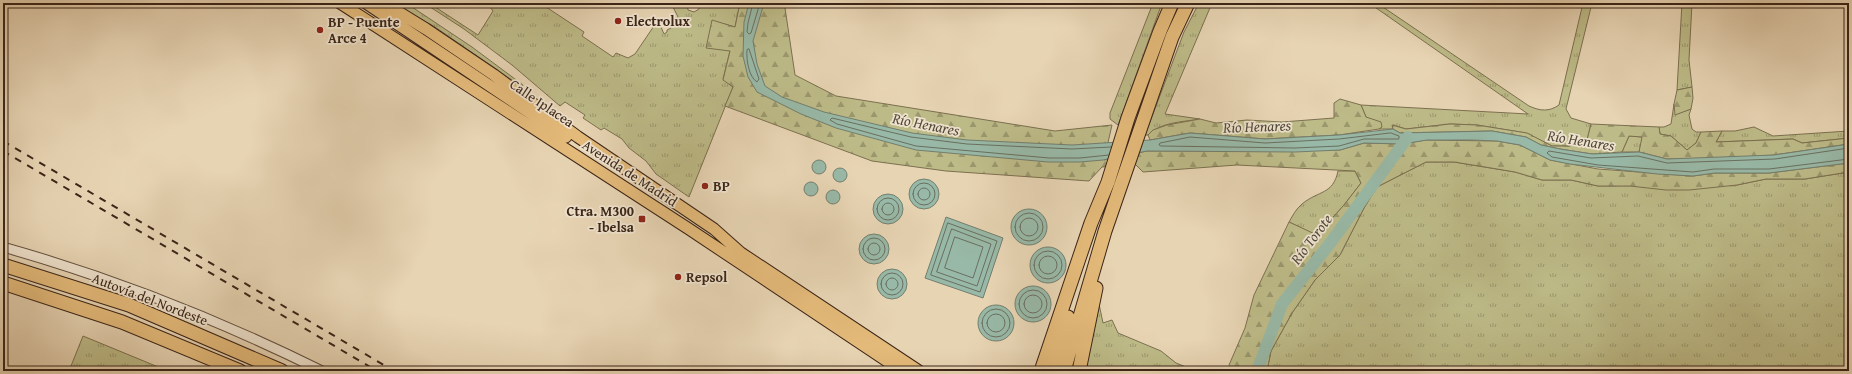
<svg xmlns="http://www.w3.org/2000/svg" width="1852" height="374" font-family="'Gentium Book Plus',serif">
<defs>
<pattern id="grass-tufts" width="24" height="20" patternUnits="userSpaceOnUse"><rect width="24" height="20" fill="#bdbb88"/><path d="M3 7l-1-3M5 7V3M7 7l1-3M15 17l-1-3M17 17v-4M19 17l1-3" fill="none" stroke="#9b986e"/></pattern>
<pattern id="forest-firs" width="22" height="20" patternUnits="userSpaceOnUse"><rect width="22" height="20" fill="#bdbb88"/><path d="M5 1l3.5 6h-7zM16 11l3.5 6h-7z" fill="#9b986e"/></pattern>
</defs>
<rect width="100%" height="100%" fill="#e7d4b3"/>
<filter id="stains"><feTurbulence type="fractalNoise" baseFrequency=".005" numOctaves="4"/><feColorMatrix values="0 0 0 0 .2 0 0 0 0 .09 0 0 0 0 .02 0 0 0 .5 -.17"/></filter>
<radialGradient id="worn" r=".72"><stop offset=".6" stop-color="#630" stop-opacity="0"/><stop offset="1" stop-color="#630" stop-opacity=".3"/></radialGradient>
<path fill="url(#grass-tufts)" stroke="#7c7050" d="M394 3H406L472 47 523 85 522 87 435 27Z
M424 3H429L478 35 493 11 487 3H540L584 32 582 36 613 57 616 53 628 58 635 54 658 20 664 34 667 32V30L671 28 672 23 675 21 674 19 678 17 671 3H677L683 7 687 3 688 10 694 12 699 9V3H740L735 27 712 21 730 51 723 79 733 87 689 197 656 174 646 161 629 148 622 139 604 128 601 130 583 118 585 115 565 102 560 106 512 65 464 29Z
M1153 3H1162L1118 125 1110 119V113Z
M1199 3H1212L1165 114 1200 119C1183 122 1160 122 1148 135H1145L1184 32Z
M1369 3H1377L1529 106C1540 111 1549 112 1559 105L1583 3H1592L1566 109 1571 118 1591 124 1587 140 1569 146H1552L1526 133 1477 125 1450 124 1406 129 1393 125V129H1379L1382 127 1366 117 1361 105 1528 114Z
M1682 3H1692L1689 60 1692 87 1677 90Z
M1674 104 1676 114 1691 109 1689 115 1692 129 1696 132H1701L1696 143 1687 150 1671 136 1660 134 1659 127H1664L1671 124Z
M1754 127 1773 136 1849 131V138L1802 143 1793 139 1716 142 1722 131H1735Z
M1629 136 1643 137 1639 152H1622Z
M1426 162H1454L1515 172 1542 180H1571L1598 186 1737 185 1766 179H1805L1849 172V371H1267L1271 351 1292 313 1315 280 1340 255 1364 208 1377 187Z
M1338 171H1355L1361 183 1344 205 1317 236 1289 222C1293 215 1296 209 1302 204 1319 190 1333 195 1338 171Z
M1099 304 1103 323 1112 320 1118 333 1161 351 1176 363 1196 371H1082Z
M83 336 168 371H69Z"/>
<path fill="url(#forest-firs)" stroke="#7c7050" d="M740 3H785V8L795 75 836 96 1055 131 1112 125 1104 160 1147 151 1340 150 1364 143 1402 144 1426 140 1497 141 1520 145 1550 160 1598 169 1693 176 1715 173H1769L1849 163V172L1805 179H1766L1737 185 1689 190H1666L1630 186H1598L1571 180H1542L1515 172 1485 167 1454 162H1426L1377 187 1364 208 1340 255 1315 280 1292 313 1271 351 1267 371H1232L1229 365 1245 328 1254 295 1289 222 1317 235 1344 205 1361 183 1355 171 1237 165 1143 172 1135 164 1102 167 1089 181 946 171 872 161 725 106 733 87 723 80 730 51 706 48 712 20 735 27Z
M1692 87 1693 98 1691 109 1675 115 1674 104 1677 90Z
M1340 99 1361 105 1366 117 1381 122 1382 127 1379 129 1339 135 1265 139 1190 133 1150 140 1148 135 1153 130 1167 125 1200 119 1216 123 1247 120 1282 122 1334 118V103Z
M1450 124 1477 125 1527 133 1552 146H1569L1587 140 1591 124 1659 127 1660 134 1671 136 1687 150 1696 143 1701 132 1722 131 1716 142 1793 139 1802 143 1849 138V144L1774 155 1732 158 1667 159 1639 152 1642 137 1629 136 1622 152 1592 154 1560 149 1541 145 1526 137 1492 131 1400 133 1393 129 1392 125 1406 129Z"/>
<path fill="#98b9a7" stroke="#737e6e" d="M749 3H764L753 41 757 64 765 86 782 97 824 112 912 133 967 140 1072 145 1150 140 1190 133 1265 139 1339 135 1393 129 1400 133 1492 131 1526 137 1541 145 1560 149 1592 154 1639 152 1667 159 1774 155 1849 144V163L1769 173H1715L1693 176 1657 174 1570 164 1550 160 1520 145 1497 141 1472 140H1427L1402 144 1364 143 1340 150 1295 152 1147 151 1103 160 1080 162H1048L916 150 836 128 801 114 757 92 748 77 743 56 744 22Z
M812 167a7 7 0 1 1 14 0a7 7 0 1 1-14 0Z
M833 175a7 7 0 1 1 14 0a7 7 0 1 1-14 0Z
M909 194a15 15 0 1 1 30 0a15 15 0 1 1-30 0Z
M804 189a7 7 0 1 1 14 0a7 7 0 1 1-14 0Z
M826 197a7 7 0 1 1 14 0a7 7 0 1 1-14 0Z
M873 209a15 15 0 1 1 30 0a15 15 0 1 1-30 0Z
M1011 227a18 18 0 1 1 36 0a18 18 0 1 1-36 0Z
M946 217 1003 238 983 298 925 278Z
M859 249a15 15 0 1 1 30 0a15 15 0 1 1-30 0Z
M1030 265a18 18 0 1 1 36 0a18 18 0 1 1-36 0Z
M877 284a15 15 0 1 1 30 0a15 15 0 1 1-30 0Z
M1015 304a18 18 0 1 1 36 0a18 18 0 1 1-36 0Z
M978 323a18 18 0 1 1 36 0a18 18 0 1 1-36 0Z"/>
<g fill="none" stroke-linecap="round" stroke-linejoin="round">
<path stroke="#6a6f60" stroke-width="1" d="M753 3 748 23 747 32 749 34 751 33 760 3
M749 49 759 79 757 82C749 77 746 60 747 50Z
M1391 133 1399 136V139H1364L1339 146 1295 148 1161 146 1159 145 1160 143 1190 137 1265 143 1339 139Z
M1849 148 1775 159 1667 163 1638 156 1591 158 1549 151 1547 153 1552 157 1598 165 1693 172 1714 169H1769L1849 159
M1109 155 1080 158H1049L916 146 837 124 830 120 832 118 911 137 967 144 1072 149 1111 147
M913 194a11 11 0 1 1 22 0a11 11 0 1 1-22 0Z
M918 194a6 6 0 1 1 12 0a6 6 0 1 1-12 0Z
M877 209a11 11 0 1 1 22 0a11 11 0 1 1-22 0Z
M882 209a6 6 0 1 1 12 0a6 6 0 1 1-12 0Z
M1015 227a14 14 0 1 1 28 0a14 14 0 1 1-28 0Z
M1020 227a9 9 0 1 1 18 0a9 9 0 1 1-18 0Z
M948 223 997 241 980 292 931 275Z
M952 229 991 244 977 286 937 272Z
M955 237 983 247 973 278 945 268Z
M863 249a11 11 0 1 1 22 0a11 11 0 1 1-22 0Z
M868 249a6 6 0 1 1 12 0a6 6 0 1 1-12 0Z
M1034 265a14 14 0 1 1 28 0a14 14 0 1 1-28 0Z
M1039 265a9 9 0 1 1 18 0a9 9 0 1 1-18 0Z
M881 284a11 11 0 1 1 22 0a11 11 0 1 1-22 0Z
M886 284a6 6 0 1 1 12 0a6 6 0 1 1-12 0Z
M1019 304a14 14 0 1 1 28 0a14 14 0 1 1-28 0Z
M1024 304a9 9 0 1 1 18 0a9 9 0 1 1-18 0Z
M982 323a14 14 0 1 1 28 0a14 14 0 1 1-28 0Z
M987 323a9 9 0 1 1 18 0a9 9 0 1 1-18 0Z"/>
<path stroke="#98b9a7" stroke-width="12" d="M1257 371 1282 304 1331 242 1408 137"/>
<g stroke="#66513f" stroke-width="11">
<path id="tertiary" d="M3 247C113 278 219 320 322 371"/>
</g>
<g stroke="#3b2518" stroke-width="13">
<path id="primary" d="M340 3 689 229 902 371
M366 3 566 137
M384 3 426 29 494 75 578 137 714 229 741 253 919 371"/>
</g>
<g stroke="#3b2518" stroke-width="15">
<path id="motorway" d="M3 265 129 305 282 371
M3 283 122 322 240 371
M1041 371 1091 223 1108 182 1128 118 1160 31 1172 3
M1052 371 1068 317
M1064 371 1105 231 1172 37 1188 3
M1079 371 1096 288"/>
</g>
<use href="#tertiary" stroke="#efe3ce" stroke-width="9"/>
<use href="#primary" stroke="#e4ba7a" stroke-width="11"/>
<use href="#motorway" stroke="#e4ba7a" stroke-width="13"/>
<path stroke="#3b2518" stroke-width="2" stroke-dasharray="7 7" stroke-linecap="butt" d="M3 141 394 371
M3 151 377 371"/>
</g>
<g fill="#8f2418" stroke="#efe3ce" stroke-width="1.5">
<circle cx="618" cy="21" r="4"/>
<circle cx="320" cy="30" r="4"/>
<circle cx="705" cy="186" r="4"/>
<rect x="638" y="215" width="8" height="8" rx="2"/>
<circle cx="678" cy="277" r="4"/>
</g>
<g text-anchor="middle" dominant-baseline="central" stroke-width="3.5" stroke-linejoin="round" paint-order="stroke">
<g font-size="14" font-weight="bold" fill="#3b2518" stroke="#efe3ce" text-anchor="start">
<text x="626" y="21">Electrolux</text>
<text x="328" y="22">BP - Puente<tspan x="328" dy="16">Arce 4</tspan></text>
<text x="713" y="186">BP</text>
<text x="634" y="211" text-anchor="end">Ctra. M300<tspan x="634" dy="16">- Ibelsa</tspan></text>
<text x="686" y="277">Repsol</text>
</g>
<g font-size="14" fill="#3b2518" stroke="#efe3ce">
<text transform="translate(542 103) rotate(34)">Calle Iplacea</text>
<text transform="translate(630 173) rotate(33)">Avenida de Madrid</text>
<text transform="translate(150 299) rotate(21)">Autovía del Nordeste</text>
</g>
<g font-size="15" font-style="italic" fill="#524a3c" stroke="#efe3ce">
<text transform="translate(926 124) rotate(11)">Río Henares</text>
<text transform="translate(1257 126) rotate(-2)">Río Henares</text>
<text transform="translate(1581 140) rotate(9)">Río Henares</text>
<text transform="translate(1311 239) rotate(-53)">Río Torote</text>
</g>
</g>
<rect width="1852" height="374" fill="none" stroke="#e7d4b3" stroke-width="16"/>
<rect x="4" y="4" width="1844" height="366" fill="none" stroke="#3b2518" stroke-width="2"/>
<rect x="8" y="8" width="1836" height="358" fill="none" stroke="#3b2518"/>
<rect width="100%" height="100%" filter="url(#stains)"/>
<rect width="100%" height="100%" fill="url(#worn)"/>
</svg>
